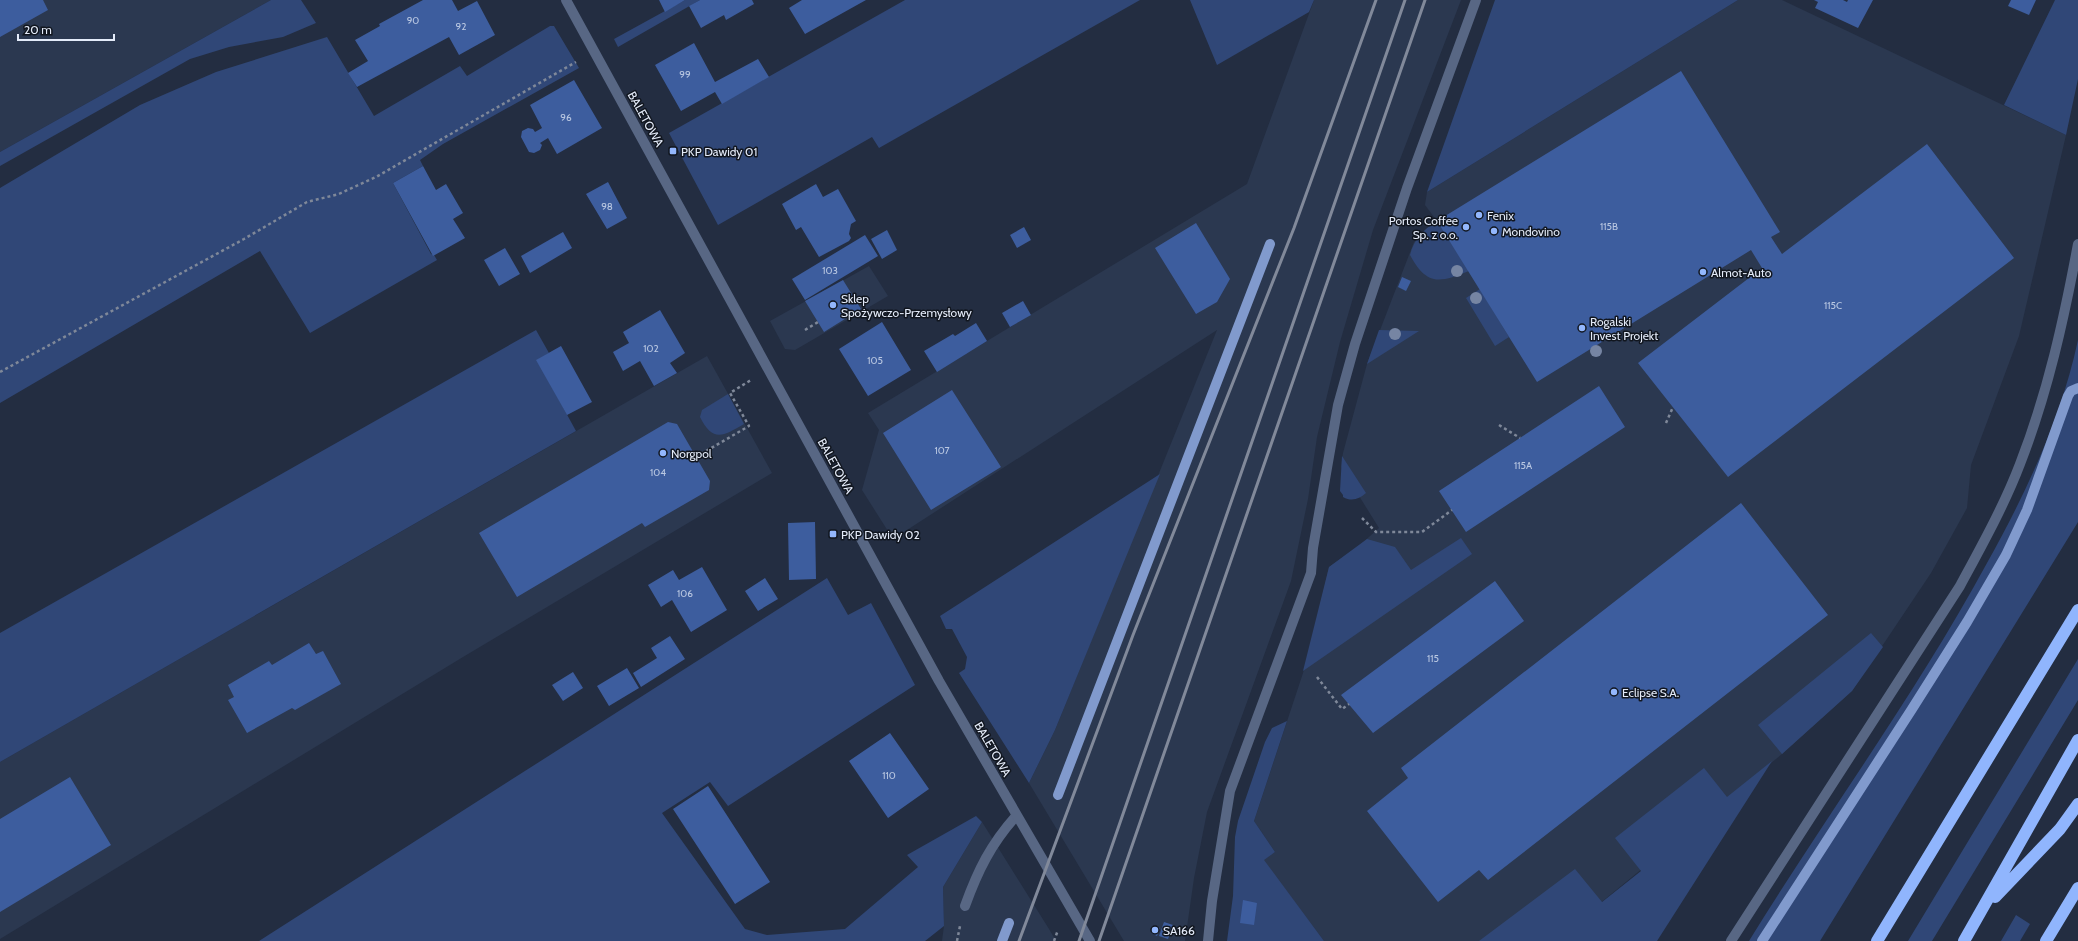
<svg xmlns="http://www.w3.org/2000/svg" width="2078" height="941" font-family="Cabin,sans-serif">
<rect width="100%" height="100%" fill="#232d41"/>
<path fill="#2b3850" d="M0 0H271L0 152Z
M1314 0H1461L1373 230 1340 342 1317 437 1308 499 1291 581 1207 812 1194 878 1185 941H1124L1029 783 1055 730 1217 330 893 539 862 490 879 430 868 413 1247 184Z
M1738 0H1782L2066 135 2019 336 1971 465 1967 508 1931 573 1852 691 1782 754 1554 941H1324L1263 860 1275 852 1254 821 1306 664 1329 567 1360 545 1379 528 1341 467 1343 453 1367 364 1414 242 1437 221 1425 205 1427 192Z
M869 266 888 296 795 350 785 349 770 321Z
M707 356 772 473 463 657 0 939V762Z
M982 822 1049 929 1056 941H942L944 926 943 887Z"/>
<path fill="#304777" d="M271 0H301L316 23 283 37 229 47 190 59 0 166V152Z
M685 0H700L618 47 614 39Z
M905 0H1140L879 148 872 137 718 225 669 133Z
M1190 0H1314L1309 12 1217 65Z
M1495 0H1738L1427 192Z
M2055 0H2078V79L2066 135 2004 105Z
M550 26H554L579 68 443 144 420 160 423 166 393 183 431 254 434 255 437 260 310 333 260 251 0 403V188L140 105 216 72 327 37 374 116 460 66 467 76Z
M1437 221 1469 271C1439 283 1427 286 1410 255 1414 239 1423 230 1437 221Z
M1480 289 1509 337 1495 346 1466 298Z
M536 330 549 353 537 360 576 431 0 762V633Z
M1379 330 1419 331 1367 364Z
M2078 340V522L1820 941H1749C1827 814 1916 694 1987 563 2026 493 2061 419 2078 340Z
M728 394 744 424C723 436 713 443 700 417L702 410Z
M1342 456 1366 493C1359 499 1352 502 1343 497V495L1340 491Z
M1160 474 1055 730 1029 783 959 673 965 669 967 657 952 629H946L940 616Z
M1461 538 1472 554 1303 671 1329 567 1367 539 1395 547 1411 570Z
M827 578 848 615 871 603 915 685 728 806 710 782 662 813 745 929 767 935 845 929 918 867 907 855 976 816 982 822 943 887 944 926 925 941H259Z
M1871 633 1883 647 1852 691 1782 754 1758 725Z
M2078 659V700L1932 941H1908Z
M1287 721 1254 821 1275 852 1264 860 1324 941H1227L1233 896 1235 837 1238 821 1265 742 1272 728Z
M1772 761 1657 941H1479L1575 869 1602 902 1641 871 1615 838 1704 768 1727 797Z
M2016 915 2030 924 2020 941H2001Z"/>
<g fill="none" stroke-linecap="round" stroke-linejoin="round">
<path stroke="#819acd" stroke-width="10" d="M1058 795 1270 244
M1002 941 1009 923
M1762 941 1912 709 1967 622 2006 555 2027 510 2068 396 2071 391 2078 388"/>
</g>
<path fill="#3d5d9e" d="M0 0H43L48 10 0 37Z
M423 0H452L458 11 477 1 495 35 459 55 449 37 357 87 348 73 368 61 355 40 380 26 379 24Z
M659 0H685L665 12Z
M700 0H752L754 4 726 20 724 15 701 28 689 6Z
M802 0H866L805 34 789 8Z
M1814 0H1843L1847 2 1848 0H1873L1858 28 1815 8 1818 2Z
M2011 0H2036L2029 15 2008 6Z
M694 43 715 82 758 59 769 77 722 104 715 92 681 111 655 65Z
M1681 71 1780 232 1771 237 1782 254 1927 144 2014 258 1728 477 1638 363 1762 268 1751 250 1537 382 1437 221Z
M574 80 602 128 557 154 548 138 540 143 542 145 540 150 534 153 529 152 521 137 522 131 528 128 533 129 535 132 542 128 530 105Z
M423 166 436 190 446 184 463 213 453 219 465 238 433 256 393 183Z
M608 182 627 218 607 229 586 194Z
M816 184 823 197 838 189 856 221 851 224 849 234 851 238 849 241 819 257 801 227 796 230 782 204Z
M1196 223 1230 279 1217 302 1196 314 1155 248Z
M1024 227 1031 240 1017 248 1010 235Z
M887 230 897 250 882 259 871 239Z
M563 232 572 248 530 273 521 256Z
M865 235 878 256 805 300 792 279Z
M505 248 520 274 499 286 484 260Z
M1402 277 1411 281 1406 291 1398 287Z
M843 280 861 309 824 332 805 301Z
M1023 301 1031 315 1010 327 1002 313Z
M660 310 685 353 670 363 677 373 654 386 640 361 623 371 613 352 629 343 623 332Z
M882 322 911 370 868 396 839 349Z
M976 323 987 341 937 372 924 351 953 334 955 336Z
M561 346 592 402 567 415 536 360Z
M1599 386 1625 427 1466 532 1439 491Z
M952 390 1001 467 931 510 883 433Z
M668 422 677 424 710 481 709 490 645 527 642 523 517 597 479 533Z
M1741 503 1828 615 1488 880 1479 870 1438 902 1367 811 1408 778 1401 768Z
M815 522 816 579 789 580 788 523Z
M702 567 727 610 691 632 672 600 661 607 648 585 673 570 679 580Z
M765 578 778 599 758 611 745 591Z
M1495 581 1524 621 1373 733 1341 695Z
M670 636 685 659 641 687 633 673 657 658 651 648Z
M309 643 316 654 323 651 341 684 295 710 292 708 247 733 228 700 234 697 228 685 269 661 272 665Z
M627 668 639 688 609 706 597 686Z
M573 672 583 688 563 701 552 685Z
M890 733 929 789 888 818 849 761Z
M70 777 111 845 0 912V819Z
M708 786 770 882 735 904 673 809Z
M1243 900 1257 903 1254 925 1240 923Z
M1164 922 1173 925 1168 939 1159 936Z
M1154 926 1160 928 1157 936 1151 933Z"/>
<g fill="none" stroke-linecap="round" stroke-linejoin="round">
<path stroke="#7f8899" stroke-width="2.5" stroke-dasharray="3 3" stroke-linecap="butt" d="M805 330 818 322
M0 372 244 239 307 202 339 194 376 177 576 62
M1666 423 1673 407
M1499 425 1520 438
M696 457 749 426 730 393 751 380
M1362 518 1376 532H1422L1452 510
M1317 677 1342 709 1349 704
M957 941 960 926
M1054 941 1058 930"/>
<path stroke="#586784" stroke-width="10" d="M965 906C978 870 991 844 1016 816
M1208 941 1212 901 1230 791 1311 573 1313 548 1338 405 1355 344 1407 188 1476 0"/>
<path stroke="#586784" stroke-width="10" d="M1731 941 1960 586C1981 547 2004 506 2020 464 2048 392 2064 319 2078 244"/>
<path stroke="#586784" stroke-width="10" d="M566 0 939 681 1090 941"/>
<path stroke="#90b5fd" stroke-width="12" d="M1995 897 2060 829 2078 804
M1877 941 2078 610
M1964 941 2078 740
M2046 941 2078 888"/>
<path stroke="#81899a" stroke-width="3" d="M1019 941 1133 635 1294 228 1376 0
M1079 941 1405 0
M1099 941 1425 0"/>
</g>
<g fill="#7685a3">
<circle cx="1457" cy="271" r="6"/>
<circle cx="1476" cy="298" r="6"/>
<circle cx="1395" cy="334" r="6"/>
<circle cx="1596" cy="351" r="6"/>
</g>
<g fill="#93b7fd" stroke="#11161f" stroke-width="1.5">
<rect x="669" y="147" width="8" height="8" rx="2"/>
<circle cx="1479" cy="215" r="4"/>
<circle cx="1466" cy="227" r="4"/>
<circle cx="1494" cy="231" r="4"/>
<circle cx="1703" cy="272" r="4"/>
<circle cx="833" cy="305" r="4"/>
<circle cx="1582" cy="328" r="4"/>
<circle cx="663" cy="453" r="4"/>
<rect x="829" y="530" width="8" height="8" rx="2"/>
<circle cx="1614" cy="692" r="4"/>
<circle cx="1155" cy="930" r="4"/>
</g>
<g text-anchor="middle" dominant-baseline="central" stroke-width="3" stroke-linejoin="round" paint-order="stroke">
<g font-size="10" fill="#bac8e2">
<text x="413" y="20">90</text>
<text x="461" y="26">92</text>
<text x="685" y="74">99</text>
<text x="566" y="117">96</text>
<text x="607" y="206">98</text>
<text x="1609" y="226">115B</text>
<text x="830" y="270">103</text>
<text x="1833" y="305">115C</text>
<text x="651" y="348">102</text>
<text x="875" y="360">105</text>
<text x="942" y="450">107</text>
<text x="1523" y="465">115A</text>
<text x="658" y="472">104</text>
<text x="685" y="593">106</text>
<text x="1433" y="658">115</text>
<text x="889" y="775">110</text>
</g>
<g font-size="12" fill="#e4ebf9" stroke="#11161f">
<text transform="translate(646 119) rotate(61)">BALETOWA</text>
<text transform="translate(836 466) rotate(61)">BALETOWA</text>
<text transform="translate(993 749) rotate(60)">BALETOWA</text>
</g>
<g font-size="12" fill="#e4ebf9" stroke="#11161f" text-anchor="start">
<text x="681" y="151">PKP Dawidy 01</text>
<text x="1487" y="215">Fenix</text>
<text x="1458" y="220" text-anchor="end">Portos Coffee<tspan x="1458" dy="14">Sp. z o.o.</tspan></text>
<text x="1502" y="231">Mondovino</text>
<text x="1711" y="272">Almot-Auto</text>
<text x="841" y="298">Sklep<tspan x="841" dy="14">Spożywczo-Przemysłowy</tspan></text>
<text x="1590" y="321">Rogalski<tspan x="1590" dy="14">Invest Projekt</tspan></text>
<text x="671" y="453">Norgpol</text>
<text x="841" y="534">PKP Dawidy 02</text>
<text x="1622" y="692">Eclipse S.A.</text>
<text x="1163" y="930">SA166</text>
</g>
</g>
<path d="M18 34v6h96v-6" fill="none" stroke="#e4ebf9" stroke-width="2"/>
<text x="24" y="34" font-size="12" fill="#e4ebf9" stroke="#11161f" stroke-width="3" paint-order="stroke">20 m</text>
</svg>
